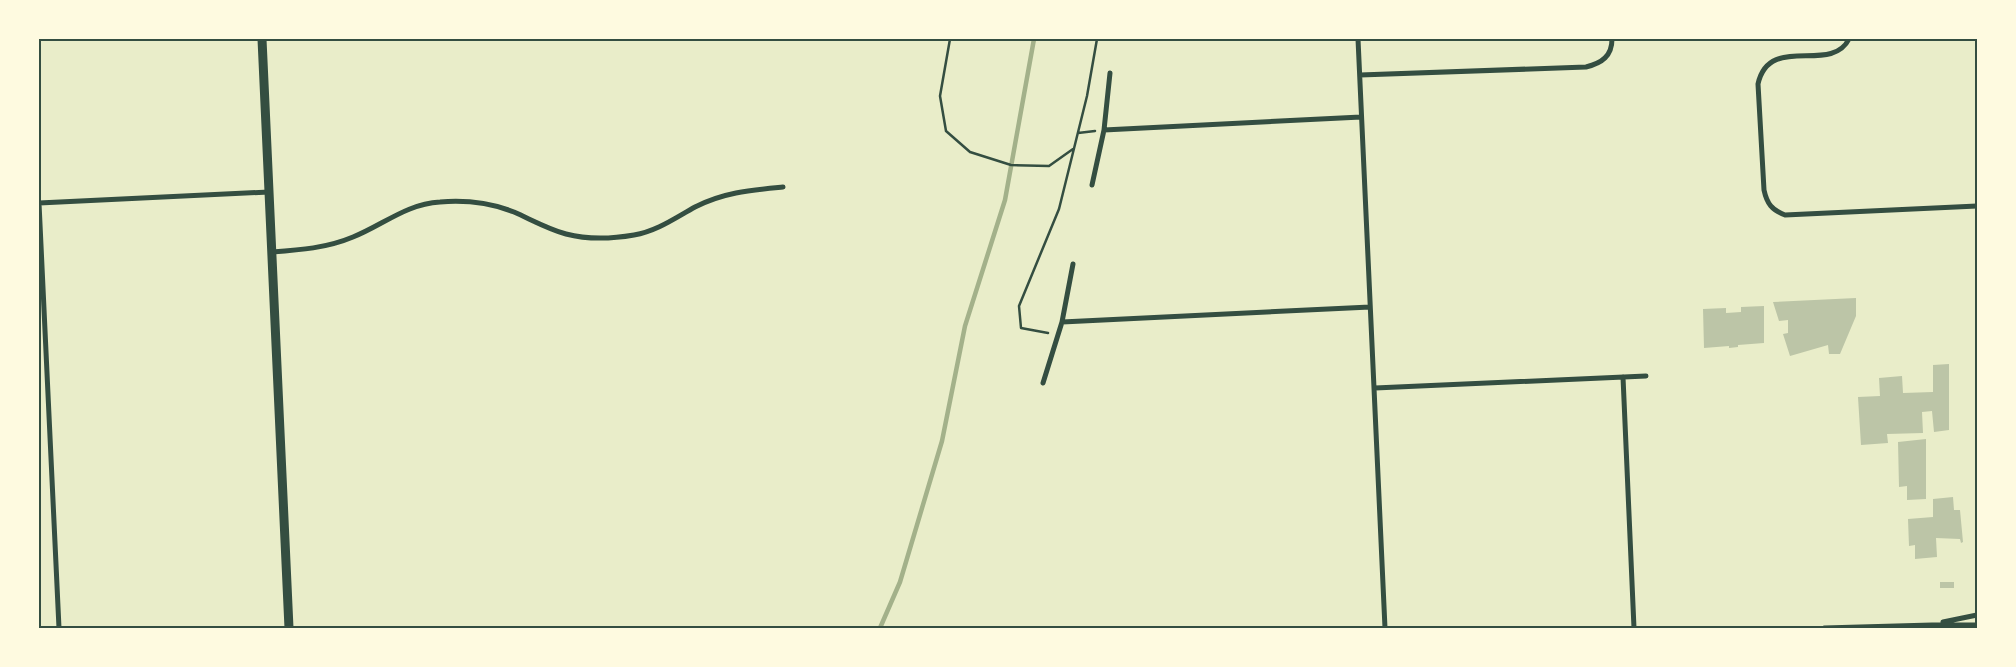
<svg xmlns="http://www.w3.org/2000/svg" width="2016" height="667" font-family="Jost,sans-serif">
<rect width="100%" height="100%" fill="#e9edc9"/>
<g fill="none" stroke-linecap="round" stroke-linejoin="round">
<path stroke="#a3b18a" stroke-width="4.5" d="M880 628 900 582 942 441 965 326 1005 200 1034 39"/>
</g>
<path fill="#bcc5a7" d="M1856 298V316L1840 354H1829L1828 345 1790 356 1783 334 1788 333V320L1779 321 1773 302Z
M1764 306V343L1738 345V347L1729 348V346L1704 348 1703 309 1726 308V313L1741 312V307Z
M1949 364V430L1934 432 1932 411 1922 412 1923 433 1887 434 1888 443 1861 445 1858 397 1880 396 1879 378 1902 376 1903 393 1933 392V365Z
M1926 439V499L1907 500V486L1899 487 1898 442Z
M1953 497 1954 510H1960L1963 542 1961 543 1960 539 1936 538 1937 557 1915 559V545L1909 546 1908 519 1933 517V499Z
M1940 582H1954V588H1940Z"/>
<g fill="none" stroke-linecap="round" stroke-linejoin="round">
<path stroke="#344e41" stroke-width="2.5" d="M950 39 940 96 946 131 970 152 1011 165 1049 166 1073 149
M1078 133 1095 131
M1048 333 1021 328 1019 306 1059 209 1087 96 1097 39"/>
<path stroke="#344e41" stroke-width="5" d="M1358 39 1385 628
M1849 39C1831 75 1769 33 1758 84L1764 190C1767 204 1772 210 1785 215L1977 206
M1360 75 1586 67C1602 63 1612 56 1612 39
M1104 130 1361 117
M1092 185 1104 130 1110 73
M39 203 59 628
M39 203 269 192
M272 252C300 250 327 248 353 237 383 225 406 204 440 202 464 200 491 203 514 212 532 220 548 229 566 234 589 240 611 239 634 235 657 231 675 218 695 207 724 192 752 190 783 187
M1062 322 1370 307
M1623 377 1634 628
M1043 383 1062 322 1073 264
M1375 388 1646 376
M1943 622 1977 615
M1824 628 1932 625H1977"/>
<path stroke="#344e41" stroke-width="9" d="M262 39 289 628"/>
</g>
<rect width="2016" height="667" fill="none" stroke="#fefae0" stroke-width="80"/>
<rect x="40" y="40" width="1936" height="587" fill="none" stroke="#344e41" stroke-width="2"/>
</svg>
